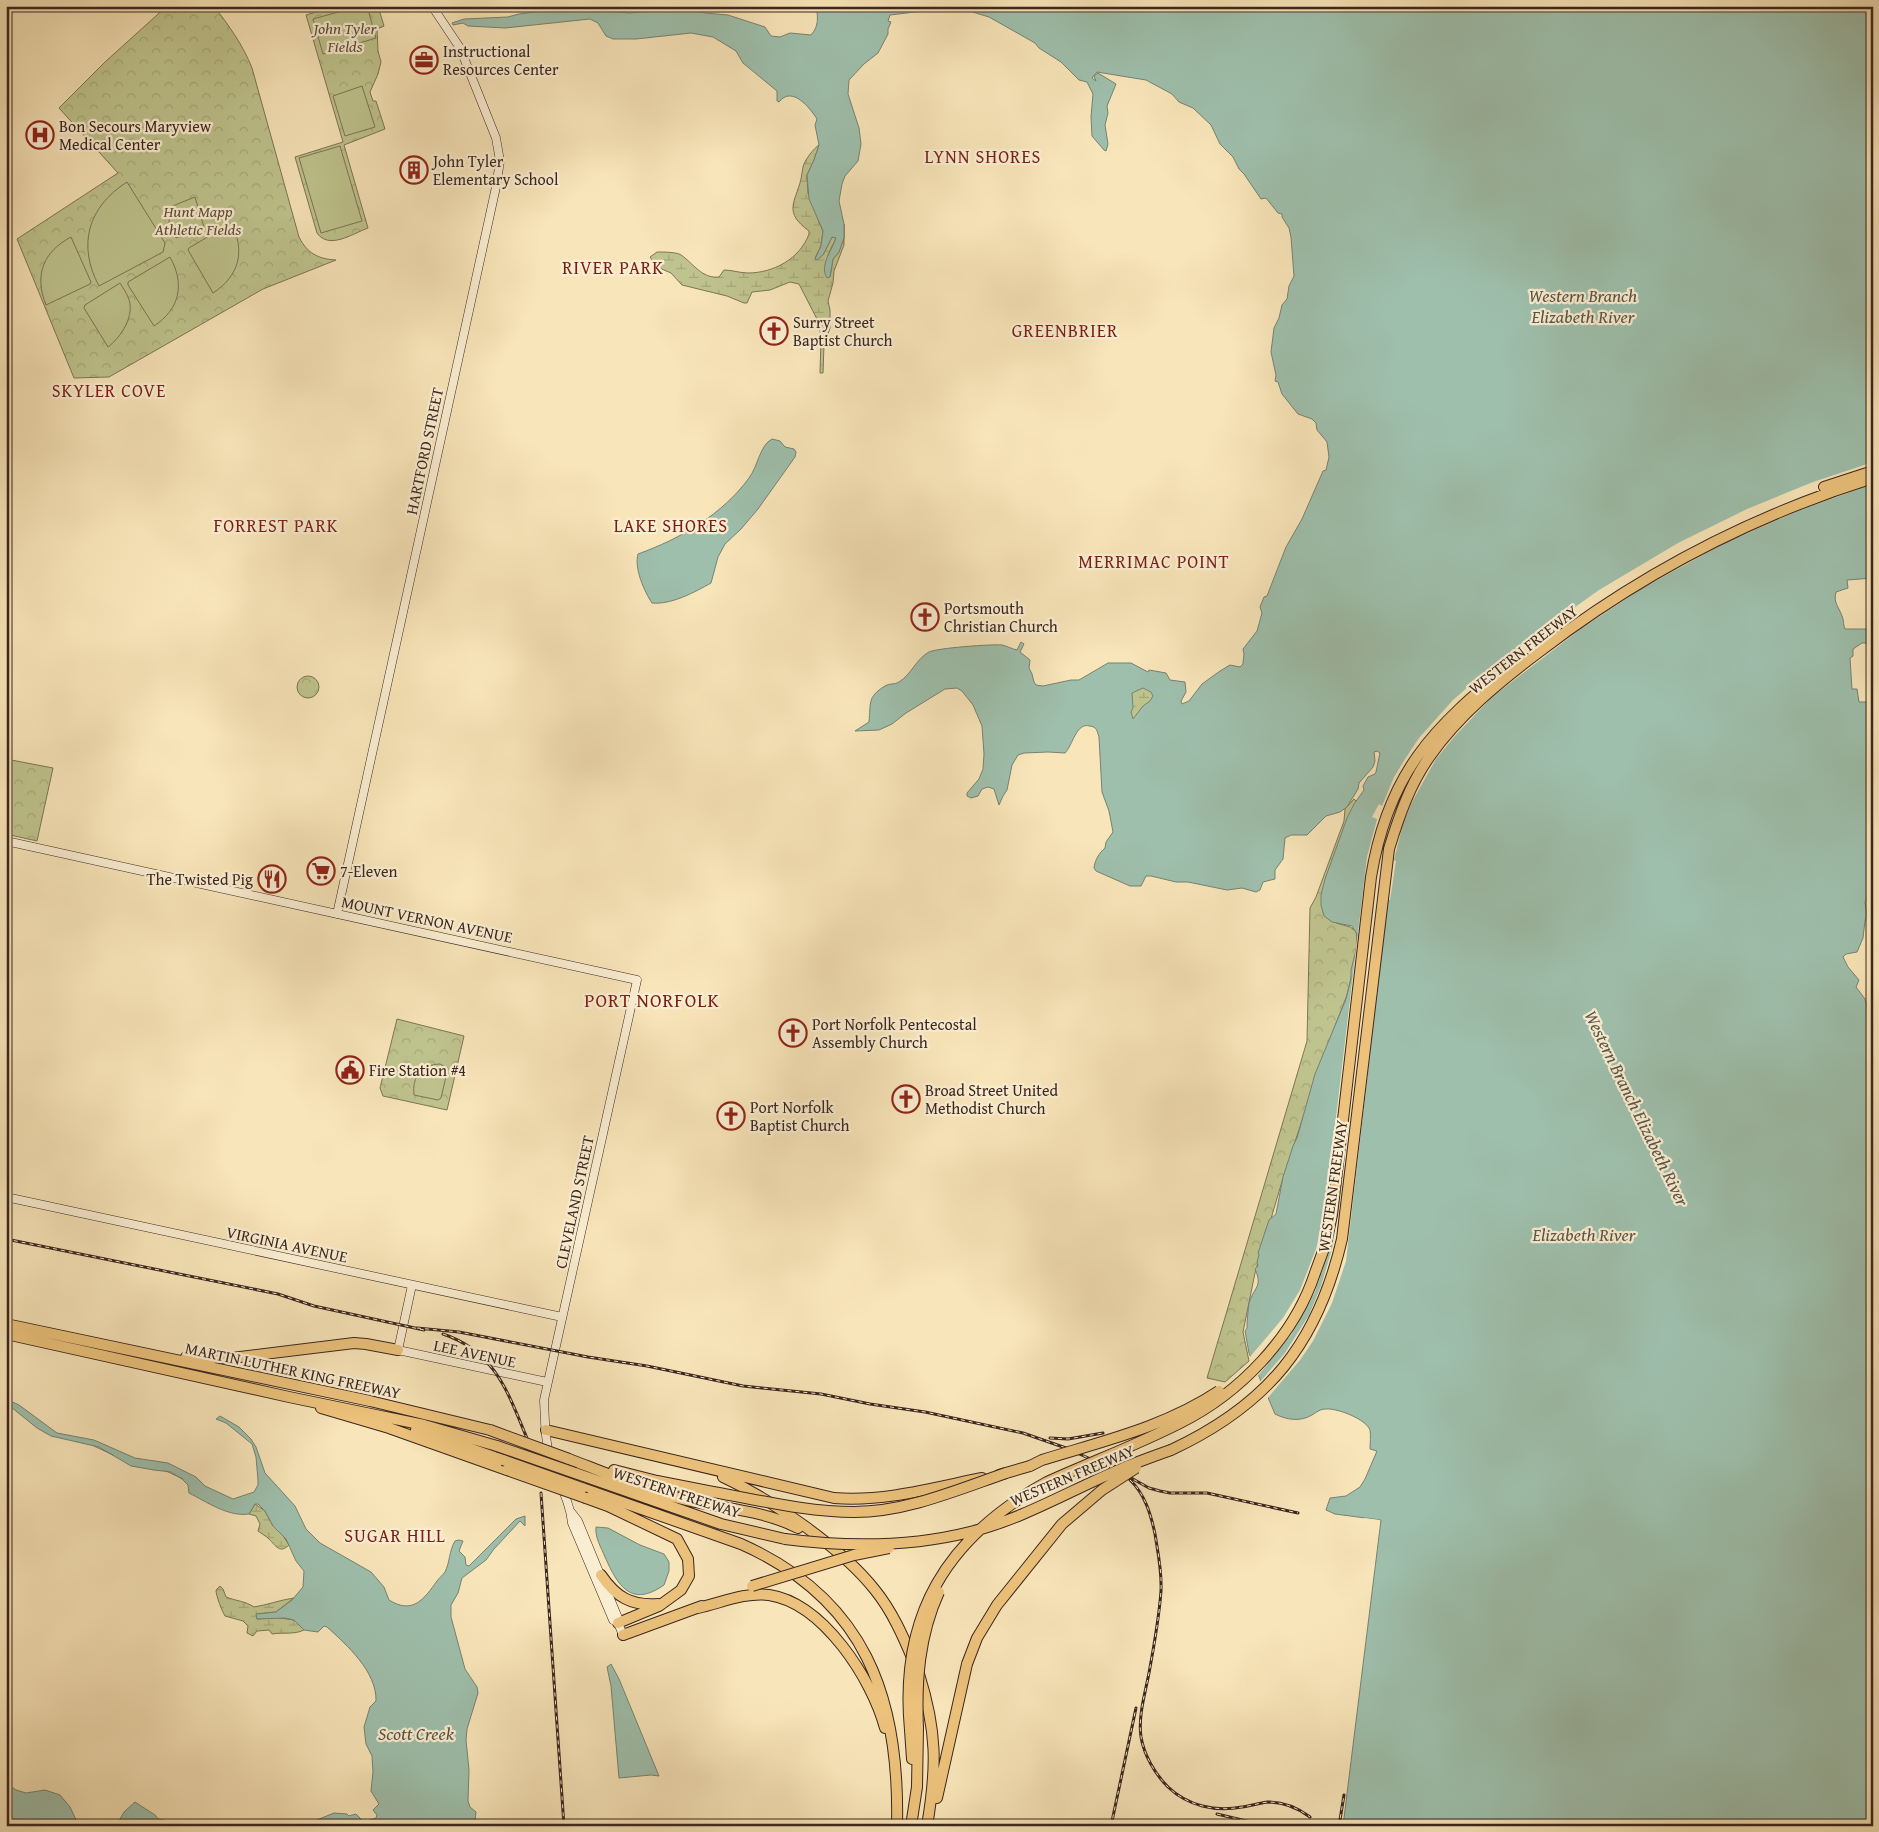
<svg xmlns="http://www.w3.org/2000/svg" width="1879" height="1832" font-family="'Gentium Book Plus',serif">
<defs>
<pattern id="wetland-marsh" width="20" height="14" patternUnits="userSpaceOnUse" patternTransform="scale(1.25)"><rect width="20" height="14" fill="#bfc48e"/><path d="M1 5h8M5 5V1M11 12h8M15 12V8" fill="none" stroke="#a5a87a"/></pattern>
<pattern id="park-crowns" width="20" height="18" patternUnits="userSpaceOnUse" patternTransform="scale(1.25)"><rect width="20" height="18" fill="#bfc48e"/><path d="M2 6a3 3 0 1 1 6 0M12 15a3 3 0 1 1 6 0" fill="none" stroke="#a5a87a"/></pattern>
</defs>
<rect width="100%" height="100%" fill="#f8e5b9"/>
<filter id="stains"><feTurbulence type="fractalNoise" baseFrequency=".004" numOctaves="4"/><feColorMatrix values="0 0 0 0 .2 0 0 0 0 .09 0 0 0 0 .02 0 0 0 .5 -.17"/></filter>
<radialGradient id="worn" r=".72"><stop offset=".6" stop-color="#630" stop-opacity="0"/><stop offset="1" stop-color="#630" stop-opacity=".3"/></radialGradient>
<path fill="url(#wetland-marsh)" stroke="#7d7556" d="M819 145 814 160 807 175 808 193 823 231 821 246 815 258 823 255 832 237 836 238 828 255 830 277 833 259 839 252 844 238V224V245L834 271 833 283 828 301 830 310V328L824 345 823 373H820L821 338 819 323 799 284 790 282 770 290 752 292 747 303H744L727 296 682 285 671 273 657 267 650 257 657 252C663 252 677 252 681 255 693 263 702 279 719 277L724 270C732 270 740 273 748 273 773 273 800 259 809 234V231C783 212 795 203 801 179 802 175 802 171 803 167 804 161 814 148 819 145Z
M1127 685 1161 689 1136 734 1122 716Z
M255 1504 265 1511 273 1526 280 1531 289 1545C280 1554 276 1546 269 1539 266 1536 262 1534 258 1531L260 1524 256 1516 249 1514Z
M220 1586 223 1589 226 1597C236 1601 245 1601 254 1607 267 1605 280 1600 294 1598L276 1612 257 1614V1619L274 1617 294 1620 304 1630C294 1635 283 1632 272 1634L269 1630 257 1631 253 1636 247 1633 248 1626 243 1621 225 1616C222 1611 216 1596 216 1590Z"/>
<path fill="url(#park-crowns)" stroke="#7d7556" d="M167 6H214C229 26 243 45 252 68L299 237C307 253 318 259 336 260L263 289 109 377 74 378 17 239 118 173 59 108 105 62Z
M336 6H378L384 26 377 29 378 51 381 62 378 74 370 92 373 101H376L385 129 344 145 368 228C352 234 329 250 317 233L295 157 343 142 306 15Z
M297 687a11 11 0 1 1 22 0a11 11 0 1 1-22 0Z
M6 759 53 768 37 841 6 834Z
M1354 799 1358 803 1332 917 1336 923 1350 927 1356 931 1358 948 1347 995 1322 1060 1283 1178 1255 1273 1243 1332 1249 1361 1225 1382 1207 1378 1210 1368 1307 1041 1310 908 1316 897 1344 821 1345 809Z
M397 1019 464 1036 447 1110 383 1096 380 1088Z"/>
<path fill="#bfc48e" stroke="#7d7556" d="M360 6H367L376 38 323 54 313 19Z
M362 86 375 127 345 136 333 96Z
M340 146 362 221 321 233 299 158Z
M127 182 165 243 163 252 99 286C77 245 88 207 127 182Z
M195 197 204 227 202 229 176 238 169 224 170 207Z
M231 223C246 251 239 276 213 293L188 250 189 248Z
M71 237 91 282 90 284 46 305C34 275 43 252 71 237Z
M170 257C185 284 180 309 154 326L128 285V282Z
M120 283C123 288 126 292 128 297 136 315 121 337 108 347L84 308 85 305Z
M440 1064 448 1068 441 1098 438 1100 414 1095C412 1076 421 1065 440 1064Z"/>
<path fill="#9ebfac" stroke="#768273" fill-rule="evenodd" d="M562 6H590L611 11 629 13 641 12 664 7 691 8 705 13 728 15 765 27 771 36 780 37 790 33 811 35C819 26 818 18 816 6H1873V578L1847 580 1848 588 1836 592C1833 603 1839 607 1842 616 1844 620 1843 625 1845 629H1873V643H1862L1853 649V656L1850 658 1852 689H1857L1859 702H1873V862L1867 898 1865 902 1867 916 1865 921 1863 938 1857 952 1846 954 1843 957 1848 967 1859 980 1856 987 1865 999 1868 1010 1873 1013V1826H1343L1381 1520 1335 1514 1326 1510 1330 1498 1346 1496 1360 1487 1365 1479 1377 1451 1370 1449C1370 1443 1371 1436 1370 1430 1366 1419 1337 1408 1326 1409 1320 1409 1317 1412 1312 1415 1300 1422 1287 1420 1275 1414L1249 1353 1245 1331 1247 1328C1247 1320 1248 1311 1249 1303 1254 1287 1263 1287 1255 1269L1258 1266 1257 1262 1259 1255 1258 1253 1269 1220 1276 1214 1283 1177 1293 1146 1297 1138 1315 1074 1346 999 1351 979V970L1357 946V934L1352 926 1332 922 1324 916 1321 905V895L1325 879 1347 818 1354 804 1364 790 1363 786 1368 777 1375 774 1376 772 1380 753 1377 751 1374 752 1375 761 1373 767 1359 783 1358 789 1347 807 1340 812 1326 816 1307 835H1291L1285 838 1283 859 1275 870V879L1263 882 1260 890 1256 892 1242 888 1227 890 1188 882H1176L1151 876H1146L1141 886H1130L1096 871 1094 868C1095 860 1099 853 1105 848L1106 842 1113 832 1109 811 1102 792 1099 737C1097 731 1097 727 1090 726 1076 722 1073 745 1065 753L1048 752 1024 753 1018 755 1012 765 1007 790 1003 796 999 805 994 789 988 787 982 789 978 796 971 798 967 796V793L979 779 983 769 984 754 982 726 973 705 962 691 957 688 945 689 906 713 892 724 879 730 855 731 869 722C871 703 867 697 885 686 889 683 895 685 899 682 911 675 916 659 929 652 937 648 992 644 1002 645 1007 646 1012 649 1017 650L1021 642 1024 644 1020 652 1030 660 1029 668 1032 674 1034 682 1036 685 1043 686 1071 680H1079L1108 663H1131L1148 672 1149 670 1166 673 1170 680 1185 682 1186 692 1181 701 1182 704 1189 701 1202 684 1220 671 1230 665 1240 667 1243 664 1244 654 1243 649 1257 631 1262 613 1260 607 1264 597 1267 596 1286 547 1302 519 1323 471 1326 470 1329 457 1327 442 1317 430 1316 423 1312 419 1298 414 1282 394 1278 382 1275 381 1276 375 1271 352 1274 328 1279 318 1282 305 1287 299 1289 286 1294 276 1291 237 1289 228 1282 217V214L1278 213 1266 198 1261 199 1244 174 1239 169 1233 157 1220 144 1211 125 1193 108 1179 102 1172 94 1146 80 1097 72 1092 78 1096 81 1094 76 1098 73 1116 84 1107 106 1108 113 1105 125 1108 144 1106 151 1104 150 1092 136 1091 117 1093 94 1087 82 1079 80 1061 62 1039 48 1035 43 989 17 956 7 890 15 888 21 891 22 888 29V34L878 53 864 64 849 80 848 94 859 128 861 144 858 161 845 176 842 184 839 201 844 224V238L839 252 833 259 830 277 827 278C819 266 832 250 836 238L832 237 823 255 817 260 815 259 821 246 823 231 809 199 807 175 814 160 819 145 815 125 817 119C810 108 792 85 779 102L777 101V91L743 63 736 51 713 37 691 33 636 39H613L606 36 598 23 590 19 505 28 468 26 463 23 453 25 452 23 464 19 508 17 519 14 550 10ZM1143 688 1151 692 1153 696 1150 701 1143 706 1133 719 1131 712 1133 708 1132 693Z
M772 439 780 441 785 447 794 449 796 452 795 457 758 509 741 529 725 544 718 557 711 583C695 592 671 605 652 603 644 591 634 568 638 554 680 539 723 514 749 478 758 466 760 445 772 439Z
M6 1399 19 1405 57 1433 94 1440 135 1458 168 1463 196 1477 205 1486 233 1499 254 1492 258 1485V1480L256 1457 252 1444 226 1423 216 1419 220 1416 239 1427 251 1439 256 1447 265 1473 295 1506 306 1529 320 1543 371 1572 384 1587 389 1600C413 1615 424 1599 437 1581 439 1578 443 1575 445 1572 450 1562 449 1551 455 1541L459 1540 463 1541 459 1551 465 1557 466 1565 469 1566 516 1519 525 1516V1526L520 1521 494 1549 486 1560 462 1578 458 1593 451 1605V1617L465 1669 477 1687 478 1693 467 1729 466 1740 469 1770 468 1801 470 1807 476 1812 475 1821 469 1826H302L334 1813 347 1814 349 1816 356 1814 364 1822 376 1818 377 1815 373 1810 379 1804 371 1791 373 1772 372 1756 366 1744 364 1727 370 1707 376 1701C377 1672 347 1645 327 1627L324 1626 318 1632 304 1630 294 1620 285 1618 257 1619 256 1614 276 1612 292 1600 303 1587 304 1571 296 1561 286 1539 273 1526 265 1511 258 1504H255L249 1514C228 1517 207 1502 189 1493L188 1485 182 1479 171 1472 154 1470 131 1466 99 1447 51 1436 37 1428 6 1403Z
M596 1527 608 1528 640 1545 664 1554 669 1562V1571L664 1585C631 1608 618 1586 605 1557 601 1547 595 1538 596 1527Z
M611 1664 619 1679 659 1776 651 1775 619 1778 611 1686 607 1667Z
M6 1783 16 1790 26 1793 45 1790 60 1795 70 1807 79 1826H6Z
M135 1802 155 1815 158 1819 164 1820 172 1826H116L124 1812Z"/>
<path fill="#f8e5b9" d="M1873 462V484L1800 510 1725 543 1641 589 1582 628 1492 697 1455 736 1436 759 1411 804 1403 824 1394 860 1396 861 1390 900H1388L1346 1261 1332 1303 1313 1341 1300 1360 1266 1400 1259 1383 1285 1353 1309 1315 1321 1286 1332 1249 1338 1210 1330 1249 1314 1294 1291 1335 1257 1377 1249 1358 1283 1318 1300 1290 1316 1249 1320 1233 1325 1209 1367 857 1377 819 1372 817 1379 804 1382 806 1394 777 1405 759 1419 738 1453 700 1476 680 1478 681 1536 635 1599 590 1678 543 1747 509 1813 482Z
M1364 1518 1380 1520 1341 1826 1378 1522 1364 1520Z"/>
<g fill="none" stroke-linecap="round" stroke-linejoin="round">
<path stroke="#768273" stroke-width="1" d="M94 1446 113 1455
M166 1471 183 1479"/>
<g stroke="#3b261e" stroke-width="9">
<path id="secondary" d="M6 841 637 980 544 1400C545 1421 545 1442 551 1461 558 1482 570 1501 572 1523L613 1620 618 1623
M337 914 496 187 500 161 496 138 460 48 432 6
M6 1197 562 1317
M412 1285 398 1350 547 1382
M571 1512 578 1521 618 1618V1623L623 1635"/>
</g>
<g stroke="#3b261e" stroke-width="12">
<path id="highway" d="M1824 487 1873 471
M1315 1273 1326 1243 1332 1215 1371 877C1388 773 1433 727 1512 664
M6 1324 370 1401 490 1430
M6 1334 289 1397 424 1425 497 1446
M186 1357 232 1358 354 1343 366 1344 398 1350
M321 1408 389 1428 507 1470
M416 1430 503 1460
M546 1430 834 1498C884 1502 933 1488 982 1478
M1171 1450C1268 1405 1318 1343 1342 1239L1389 849C1399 816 1410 784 1430 756 1459 715 1499 682 1539 652 1639 575 1752 516 1873 478
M569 1459C608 1474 646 1490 686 1500 724 1509 763 1510 798 1528
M614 1470 657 1481 713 1492
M575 1473 721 1524 785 1539
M999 1475 1030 1466
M723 1477C772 1500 842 1548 875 1590 892 1611 903 1636 913 1660
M582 1488 741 1544C865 1599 900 1697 897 1826
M586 1498 608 1506 677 1539 688 1559 689 1576 681 1590 659 1606 618 1623
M601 1575C616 1597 631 1606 658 1604
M698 1608C721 1603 744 1592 769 1595 823 1603 872 1679 885 1728
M623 1635 702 1606
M919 1674C937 1731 937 1767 927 1826
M910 1730 912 1759
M937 1798 967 1664
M911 1826 917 1787 918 1728"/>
</g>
<use href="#secondary" stroke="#faeed2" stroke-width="8"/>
<use href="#highway" stroke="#ecc27c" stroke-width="10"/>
<g stroke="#3b261e" stroke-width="3">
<path id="rail" d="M6 1239 278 1294 314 1306 424 1330
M417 1328 459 1332 588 1357 647 1366 743 1386 821 1394 870 1404 925 1412 1023 1433 1066 1448 1124 1474 1149 1488 1160 1491 1170 1493H1207L1298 1513
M443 1334C497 1352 509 1396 529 1443
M1050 1438 1068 1439 1103 1433
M1130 1480C1145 1494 1151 1515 1155 1534 1158 1553 1162 1571 1161 1591 1159 1618 1154 1646 1149 1673 1145 1694 1138 1716 1141 1737 1144 1755 1155 1774 1168 1787 1188 1806 1215 1812 1242 1807 1250 1806 1259 1803 1268 1802 1283 1802 1298 1808 1310 1817
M541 1493 564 1826
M1217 1814 1267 1826
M1111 1826 1136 1708
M1339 1826 1344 1795"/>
</g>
<use href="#rail" stroke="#faeed2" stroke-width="1" stroke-dasharray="4" stroke-linecap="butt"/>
<g stroke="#3b261e" stroke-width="12" stroke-linecap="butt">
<path id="highway-bridge" d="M490 1430 569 1459
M497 1446 575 1473
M503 1460 582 1488
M1030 1466 1042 1460C1103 1441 1165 1427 1219 1391
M507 1470 586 1498
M713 1492C759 1500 807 1512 854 1512 906 1512 957 1490 1006 1473
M785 1539C846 1547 910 1547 970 1532 1023 1519 1071 1490 1121 1469 1137 1462 1154 1456 1171 1450
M752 1586 854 1555 889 1548
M967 1664 977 1638 997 1605 1062 1524 1102 1490 1136 1468
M918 1728C916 1681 919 1636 939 1592
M910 1730C899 1615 947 1537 1047 1482 1091 1462 1137 1445 1180 1423 1240 1393 1294 1337 1315 1273"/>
</g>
<use href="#highway-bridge" stroke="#ecc27c" stroke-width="10"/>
</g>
<defs>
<g id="office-ring" transform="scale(1.4375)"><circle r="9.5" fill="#faeed2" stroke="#8f2418" stroke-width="1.5"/><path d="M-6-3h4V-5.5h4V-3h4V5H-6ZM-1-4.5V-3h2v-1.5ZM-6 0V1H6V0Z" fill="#8f2418"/></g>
<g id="hospital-ring" transform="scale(1.4375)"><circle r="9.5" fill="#faeed2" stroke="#8f2418" stroke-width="1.5"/><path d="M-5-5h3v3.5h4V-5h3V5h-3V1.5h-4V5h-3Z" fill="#8f2418"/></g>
<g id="building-ring" transform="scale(1.4375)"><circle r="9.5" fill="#faeed2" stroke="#8f2418" stroke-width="1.5"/><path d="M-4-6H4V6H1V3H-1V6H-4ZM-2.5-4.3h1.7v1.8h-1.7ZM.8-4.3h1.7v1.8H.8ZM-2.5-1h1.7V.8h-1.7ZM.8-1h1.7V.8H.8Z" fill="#8f2418"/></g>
<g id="church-ring" transform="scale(1.4375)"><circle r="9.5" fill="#faeed2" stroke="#8f2418" stroke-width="1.5"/><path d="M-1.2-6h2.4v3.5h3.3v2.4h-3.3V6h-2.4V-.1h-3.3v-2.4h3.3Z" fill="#8f2418"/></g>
<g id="supermarket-ring" transform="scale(1.4375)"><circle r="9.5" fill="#faeed2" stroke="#8f2418" stroke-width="1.5"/><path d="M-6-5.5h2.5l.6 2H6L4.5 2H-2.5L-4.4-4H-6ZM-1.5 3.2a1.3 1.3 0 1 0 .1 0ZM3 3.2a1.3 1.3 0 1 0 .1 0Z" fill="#8f2418"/></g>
<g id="restaurant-ring" transform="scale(1.4375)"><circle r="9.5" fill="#faeed2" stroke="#8f2418" stroke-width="1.5"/><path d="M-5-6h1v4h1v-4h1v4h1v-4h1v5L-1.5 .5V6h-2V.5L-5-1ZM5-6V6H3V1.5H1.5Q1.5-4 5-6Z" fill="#8f2418"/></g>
<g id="civic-ring" transform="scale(1.4375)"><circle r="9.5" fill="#faeed2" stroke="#8f2418" stroke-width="1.5"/><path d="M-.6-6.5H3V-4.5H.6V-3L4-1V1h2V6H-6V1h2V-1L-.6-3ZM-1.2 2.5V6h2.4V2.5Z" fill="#8f2418"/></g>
</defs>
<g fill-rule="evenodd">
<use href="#office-ring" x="424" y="60"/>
<use href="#hospital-ring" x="40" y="135"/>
<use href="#building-ring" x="414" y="170"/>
<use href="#church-ring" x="774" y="331"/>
<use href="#church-ring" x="925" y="617"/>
<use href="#supermarket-ring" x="321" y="871"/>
<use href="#restaurant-ring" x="272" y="879"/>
<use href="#church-ring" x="793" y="1033"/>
<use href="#civic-ring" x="350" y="1070"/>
<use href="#church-ring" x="906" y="1099"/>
<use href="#church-ring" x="731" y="1116"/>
</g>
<g text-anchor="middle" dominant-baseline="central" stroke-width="4.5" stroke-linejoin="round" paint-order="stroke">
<g font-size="16" font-style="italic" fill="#5c4e3a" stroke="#faeed2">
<text x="345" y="28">John Tyler<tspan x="345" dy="18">Fields</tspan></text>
<text x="198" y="211">Hunt Mapp<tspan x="198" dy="18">Athletic Fields</tspan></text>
</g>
<g font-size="16" fill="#3b261e" stroke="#faeed2" text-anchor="start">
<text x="443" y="51">Instructional<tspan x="443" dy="18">Resources Center</tspan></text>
<text x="59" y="126">Bon Secours Maryview<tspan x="59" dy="18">Medical Center</tspan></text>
<text x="433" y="161">John Tyler<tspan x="433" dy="18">Elementary School</tspan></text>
<text x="793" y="322">Surry Street<tspan x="793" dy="18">Baptist Church</tspan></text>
<text x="944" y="608">Portsmouth<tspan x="944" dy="18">Christian Church</tspan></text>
<text x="340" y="871">7-Eleven</text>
<text x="253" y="879" text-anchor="end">The Twisted Pig</text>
<text x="812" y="1024">Port Norfolk Pentecostal<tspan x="812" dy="18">Assembly Church</tspan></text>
<text x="369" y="1070">Fire Station #4</text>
<text x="925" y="1090">Broad Street United<tspan x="925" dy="18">Methodist Church</tspan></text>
<text x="750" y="1107">Port Norfolk<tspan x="750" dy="18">Baptist Church</tspan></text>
</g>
<g font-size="16" fill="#3b261e" stroke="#faeed2">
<text transform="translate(424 451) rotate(-78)">HARTFORD STREET</text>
<text transform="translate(1523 649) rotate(-38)">WESTERN FREEWAY</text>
<text transform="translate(427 919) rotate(12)">MOUNT VERNON AVENUE</text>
<text transform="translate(1332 1186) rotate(-82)">WESTERN FREEWAY</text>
<text transform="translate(574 1202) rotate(-78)">CLEVELAND STREET</text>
<text transform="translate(287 1244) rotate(12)">VIRGINIA AVENUE</text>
<text transform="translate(475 1353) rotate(12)">LEE AVENUE</text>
<text transform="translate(293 1370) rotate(12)">MARTIN LUTHER KING FREEWAY</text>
<text transform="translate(1072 1475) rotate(-23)">WESTERN FREEWAY</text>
<text transform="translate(677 1492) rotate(18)">WESTERN FREEWAY</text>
</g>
<g font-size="18" letter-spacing="1" fill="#7a1f14" stroke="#faeed2">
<text x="983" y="156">LYNN SHORES</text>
<text x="613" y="267">RIVER PARK</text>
<text x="1065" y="330">GREENBRIER</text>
<text x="109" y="390">SKYLER COVE</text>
<text x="276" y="525">FORREST PARK</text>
<text x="671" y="525">LAKE SHORES</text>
<text x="1154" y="561">MERRIMAC POINT</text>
<text x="395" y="1535">SUGAR HILL</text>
</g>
<g font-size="18" font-style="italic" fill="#595449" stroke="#faeed2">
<text x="1583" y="295">Western Branch<tspan x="1583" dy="21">Elizabeth River</tspan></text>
<text transform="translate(1637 1108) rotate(64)">Western Branch Elizabeth River</text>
<text x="1584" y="1234">Elizabeth River</text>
<text x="416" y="1733">Scott Creek</text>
</g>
<g font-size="19" letter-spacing="1" fill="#7a1f14" stroke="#faeed2">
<text x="652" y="1000">PORT NORFOLK</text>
</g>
</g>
<rect width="1879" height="1832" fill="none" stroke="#f8e5b9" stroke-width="25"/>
<rect x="8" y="8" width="1864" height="1817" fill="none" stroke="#3b261e" stroke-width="2.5"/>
<rect x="12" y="12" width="1854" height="1807" fill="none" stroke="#3b261e"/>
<rect width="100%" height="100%" filter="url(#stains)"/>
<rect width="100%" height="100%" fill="url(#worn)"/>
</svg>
